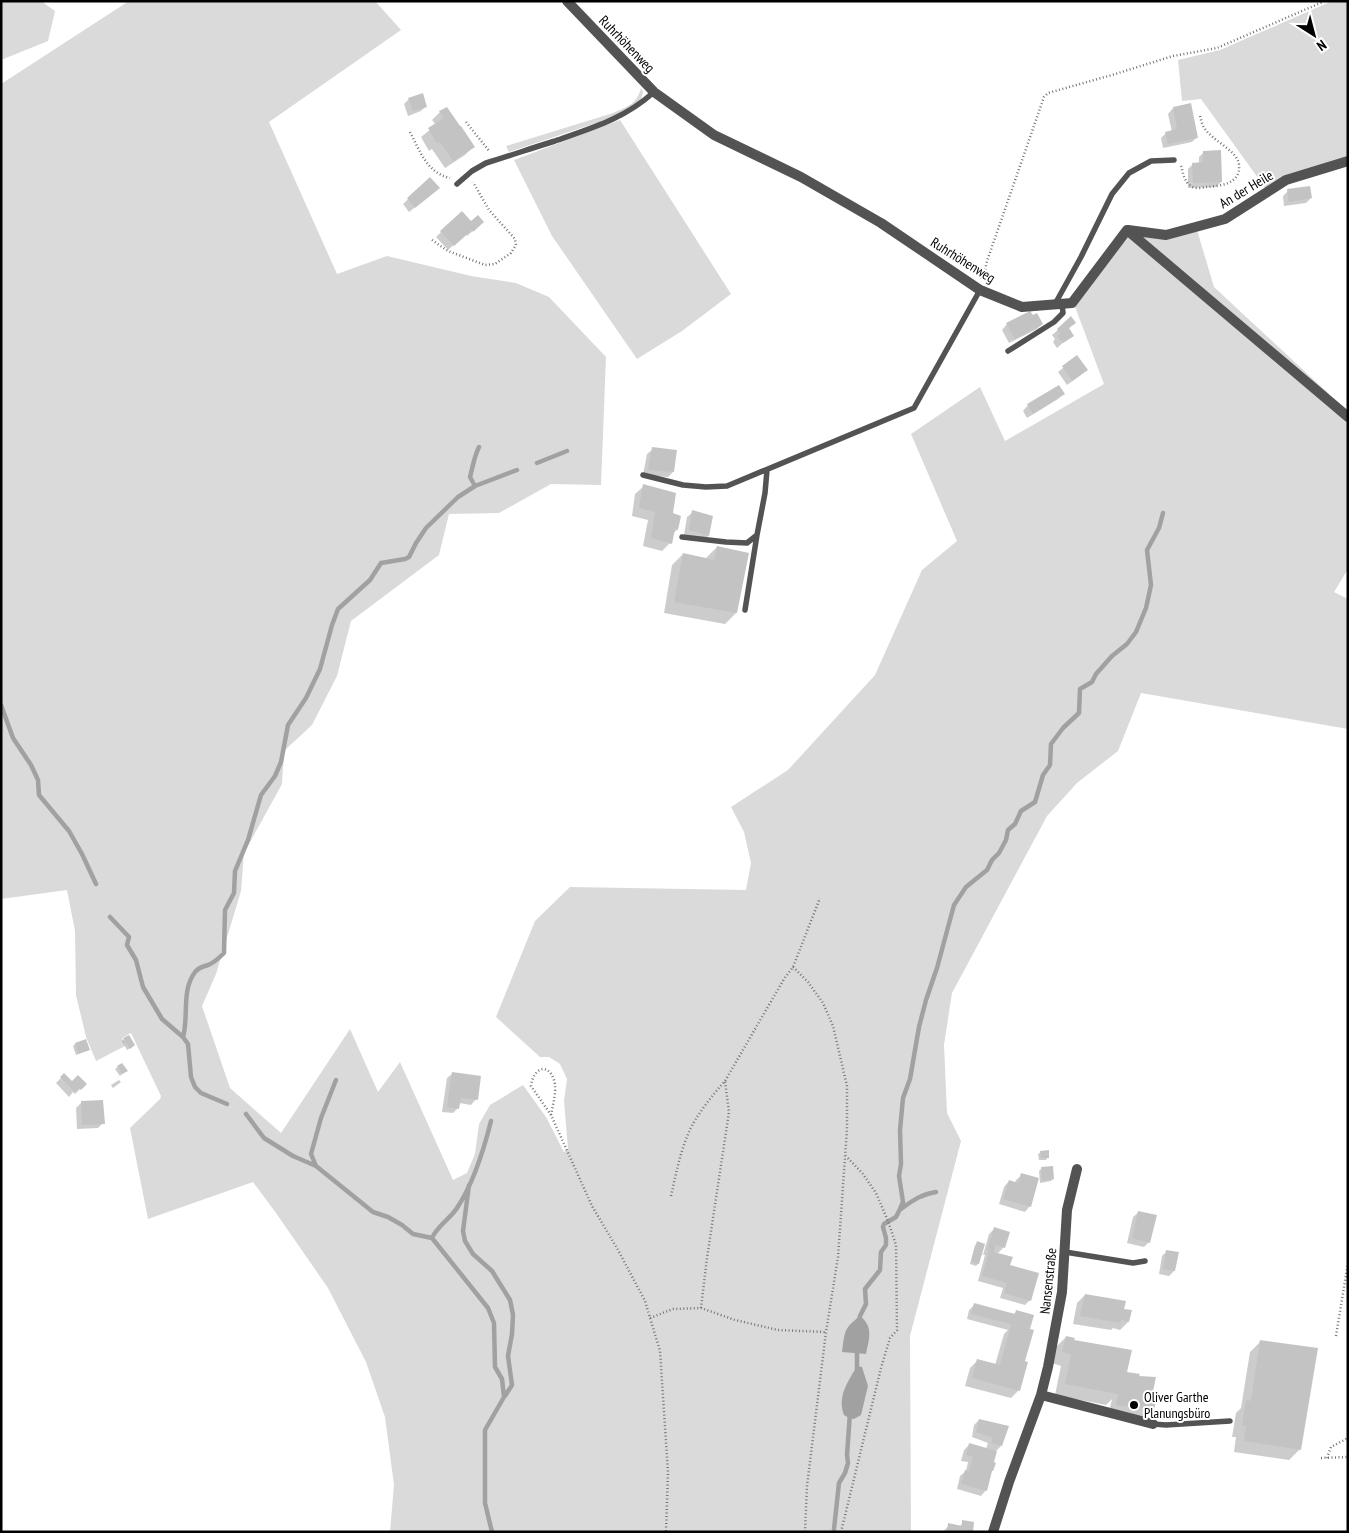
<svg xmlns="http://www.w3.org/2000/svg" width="1349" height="1533" font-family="'PT Sans Narrow',sans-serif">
<rect width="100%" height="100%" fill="#fff"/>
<path fill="#dadada" d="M1 1H41L55 11 48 41 1 60Z
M129 1H375L401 30 269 122 337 274 387 256 471 276 516 283 549 297 606 357 601 485 551 484 499 513 449 514 439 555 351 621 337 676 312 725 284 751 282 784 244 853 241 891 216 974 202 1006 230 1088 281 1133 350 1029 378 1092 400 1062 453 1180 467 1173 475 1154 479 1124 490 1105 523 1085 546 1117 564 1152 568 1149 564 1101 567 1079 560 1064 549 1057H540L496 1017 535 921 570 887 746 890 751 863 744 832 731 807 788 770 875 675 922 570 957 541 911 434 980 387 1005 441 1104 384 1074 304 1126 233 1197 230 1214 287 1329 394 1325 400 1348 421V569L1334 592 1348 599V729L1141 693 1118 751 1077 783 1047 816 952 993 944 1045 947 1113 961 1141 910 1336 911 1532H390L394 1485 385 1417 366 1362 328 1288 276 1213 253 1182 148 1219 130 1128 160 1099 161 1096 131 1033 122 1038 125 1046 96 1061 86 1037 76 995 75 931 67 890 1 899V84Z
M1332 1H1348V158L1266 189 1201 99 1182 101 1178 60 1220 50Z
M641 88 643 92 641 99 635 104 614 117 509 152 506 146 613 113C627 107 637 104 641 88Z
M620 120 731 294 682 331 637 359 552 236 514 160Z"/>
<path fill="#a1a1a1" d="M860 1316C874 1327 869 1339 866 1354L842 1352C845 1332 843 1329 860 1316Z
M857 1366 862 1367 868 1386 861 1415 854 1419 849 1418 844 1415C837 1396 848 1382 857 1366Z"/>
<path fill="#0003" d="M409 99 426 106 421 111 408 116 404 104Z
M446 108 473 147 465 155 445 168 432 149 429 151 421 137 436 125 432 120 440 112Z
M1173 108 1197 137 1192 142 1163 148 1161 138 1166 133 1172 132 1168 114Z
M1204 152 1221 182 1216 187 1188 188V169L1193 164H1199V157Z
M430 178 433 193 409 212 403 204Z
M1288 191 1311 198 1306 203 1284 206 1283 196Z
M471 223 477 227 467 236 466 234 448 250 436 237 441 232Z
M1007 324H1042L1037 329 1009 343 1002 330Z
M1059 329H1068L1072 335 1057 348 1053 342 1055 339 1052 335Z
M1077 357 1081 375 1067 385 1058 372Z
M1058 387 1063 394 1058 399 1027 418 1023 411 1028 405Z
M653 449 673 472 668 477 643 475 647 454Z
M644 486 672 514 677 530 672 534 670 543 662 551 643 546 648 520 632 516 635 494Z
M693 512 711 517 708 536 703 541 684 535 687 517Z
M717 547 747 554 736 613 725 624 664 613 672 565 683 554 706 558Z
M124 1039 132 1047 127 1050 122 1041Z
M75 1044 89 1050 76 1055 73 1046Z
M122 1064 126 1071 120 1076 115 1069Z
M453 1073 476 1099 471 1105 459 1103 458 1108 453 1113 442 1112 447 1078Z
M64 1075 72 1082 85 1084 75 1094 73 1092 69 1097 56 1083Z
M119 1080 121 1082 113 1088 111 1085Z
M81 1103 103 1123 98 1128 77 1129 76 1108Z
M1041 1152 1048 1157 1046 1160H1039L1038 1154Z
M1041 1169 1053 1179 1051 1181 1040 1183 1039 1171Z
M1022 1175 1030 1206 1025 1212 999 1204 1004 1187 1009 1181 1015 1183 1016 1180Z
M1139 1212 1149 1242 1144 1247 1127 1243 1133 1217Z
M994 1229 1004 1247 997 1254 1009 1266 1030 1300 1025 1305 1000 1298 1003 1288 978 1281 985 1255H983L989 1234Z
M978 1243 983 1244 978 1264 976 1266 970 1264 975 1245Z
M1167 1251 1174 1271 1169 1276 1159 1274 1162 1256Z
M1085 1295 1123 1310 1128 1322 1120 1330 1113 1328 1111 1330 1073 1324 1077 1303Z
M974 1305 1013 1315 1016 1312 1024 1362 1019 1390 1011 1398 965 1386 970 1368 978 1360 995 1365 1004 1334 1008 1330 967 1319 969 1310Z
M1066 1337 1124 1373 1151 1397 1153 1410 1145 1418 1109 1412 1112 1399 1106 1405 1055 1395 1061 1366 1052 1363 1055 1348Z
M1261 1341 1300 1449 1289 1460 1234 1452 1236 1437H1232L1236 1413 1241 1408 1250 1352Z
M979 1420 1001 1446 996 1451 986 1490 981 1496 957 1489 960 1476 966 1471 968 1462 961 1461 964 1450 969 1445 986 1449 988 1443 972 1437 974 1425Z
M963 1521 972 1532H943L949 1525 960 1527Z"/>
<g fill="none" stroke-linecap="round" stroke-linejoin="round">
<path stroke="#a1a1a1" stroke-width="4.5" d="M537 463 567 451
M475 486 470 477C473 466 474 457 479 447
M1 705 13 738 31 765 38 780 39 795 69 831 82 854 96 884
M110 917 129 937 127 945 136 960 143 987 162 1019 183 1037 188 1044 191 1077 195 1087 201 1093 227 1104
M183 1037C189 1016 181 991 195 972 199 967 202 967 208 965 214 963 219 958 224 953L225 910 234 893 235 871 248 840 261 795 275 776 281 762 288 725 306 698 320 669 332 625 338 609 370 580 381 563 405 559 409 557 416 543 426 528 458 497 475 486 517 470
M246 1114 264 1138 293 1156 316 1166 373 1212 388 1217 402 1225 413 1234 432 1238 488 1308 494 1323 495 1367 502 1379 504 1397 485 1430V1503L492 1532
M316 1166 311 1154 321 1118 336 1080
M469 1185 463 1231 465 1241 473 1254 492 1271 510 1300 513 1315 512 1334 508 1356 512 1385 505 1396
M901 1209C913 1200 922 1194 936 1192
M432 1238C437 1226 450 1219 457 1208 473 1184 484 1149 491 1121
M859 1321 860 1316 866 1304 865 1289 880 1270 881 1252 886 1245V1238L883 1227 884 1224 896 1217 900 1209 903 1202 899 1176 901 1164 900 1130 903 1098 910 1079 919 1027 926 1000 937 968 954 905 966 887 987 870 992 860 999 853 1006 840 1008 830 1015 824 1021 811 1035 802 1043 775 1050 765 1051 744 1063 728 1079 713 1080 689 1092 682 1096 674 1112 656 1127 644 1136 632 1146 608 1151 585 1147 550 1159 528 1163 513
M857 1370V1348
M834 1529 839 1483 845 1473 848 1463 847 1455 850 1413"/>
</g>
<path fill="#c3c3c3" d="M423 93 427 107 413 111 408 98Z
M1191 103 1198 138 1168 144 1165 132 1177 129 1173 107Z
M447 107 460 126H461L475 147 453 161 440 142 437 143 428 128 444 118 439 111Z
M1221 150 1222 182 1193 183 1192 163 1203 162V151Z
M430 177 440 188 415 208 407 198Z
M1310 186 1312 198 1289 202 1287 189Z
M462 211 471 221 478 215 484 222 473 232 472 230 454 246 440 231Z
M1030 311 1033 315 1037 313 1043 324 1015 339 1006 323Z
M1071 316 1076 323 1069 328 1074 336 1063 343 1057 336 1060 334 1057 329Z
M1077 355 1088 370 1072 381 1062 366Z
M1059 385 1065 394 1033 414 1027 404Z
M652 447 677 450 674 472 648 470Z
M643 484 676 493 673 513 681 516 678 530 675 529 672 544 651 538 655 512 639 508Z
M692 510 713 516 709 536 689 530Z
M717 546 749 553 737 613 674 602 683 553 714 560Z
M129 1035 135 1045 130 1049 123 1038Z
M86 1039 90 1050 78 1054 75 1043Z
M122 1063 128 1071 122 1074 117 1066Z
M452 1072 481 1076 478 1100 461 1098 459 1109 447 1107Z
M64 1073 72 1081 78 1075 87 1084 81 1090 79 1088 75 1092 60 1077Z
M103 1100 105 1124 82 1125 81 1101Z
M1049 1150V1158H1041L1040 1151Z
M1053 1166 1054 1179 1042 1181 1041 1167Z
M1021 1173 1039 1178 1031 1207 1003 1199 1009 1180 1018 1183Z
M1138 1211 1157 1215 1150 1243 1132 1238Z
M994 1227 1010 1232 1005 1248 996 1245 994 1252 1013 1257 1010 1265 1039 1273 1031 1301 1004 1293 1007 1283 982 1276 989 1250H987Z
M977 1241 985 1244 979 1264 971 1262Z
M1166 1250 1179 1252 1175 1271 1163 1269Z
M1085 1294 1126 1301 1124 1309 1132 1310 1129 1322 1121 1320 1120 1323 1080 1316Z
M974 1303 1015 1314 1016 1310 1034 1315 1030 1329 1034 1330 1025 1361 1028 1362 1020 1391 972 1378 977 1359 1000 1365 1011 1324 971 1314Z
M1066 1336 1075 1338 1074 1340 1132 1350 1127 1372 1140 1374 1139 1376 1156 1377 1152 1396 1157 1397 1154 1410 1116 1405 1118 1394 1065 1384 1071 1355 1062 1352Z
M1260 1340 1318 1348 1301 1450 1244 1441 1246 1426H1242L1246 1400 1251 1401Z
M979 1419 1009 1426 1002 1446 991 1443 993 1438 976 1432Z
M969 1443 997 1451 994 1462 996 1463 993 1471H992L987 1491 961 1484 965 1470 969 1471 973 1457 966 1455Z
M962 1520 974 1522 973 1532H947L948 1523 962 1526Z"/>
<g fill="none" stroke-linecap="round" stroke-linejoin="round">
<path stroke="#757575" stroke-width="2.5" stroke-dasharray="1 2.5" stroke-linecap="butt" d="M466 122 490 152
M410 132C420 151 427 173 450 178
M1181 166C1183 172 1184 182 1191 186 1195 189 1201 188 1206 187 1220 186 1241 184 1239 165 1238 151 1213 141 1205 129 1202 125 1201 120 1200 115
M432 240 448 251 485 265 495 264 511 253 516 245 515 239 489 210 473 182
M980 278 984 275 987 261 1044 97 1048 93 1112 75 1173 56 1217 48 1325 1
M793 967 808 982 823 1003 833 1026 847 1086V1129L838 1257 826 1332 807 1486 805 1532
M551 1115C553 1104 557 1091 554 1080 548 1062 533 1068 531 1086L551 1115 592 1206 618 1250 645 1301 660 1351 668 1472 666 1532
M671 1196C676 1174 680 1152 689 1132 695 1117 714 1093 725 1081L784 979 793 967 820 898
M701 1308 707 1258 729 1112 725 1081
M650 1318 673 1309 701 1308 735 1320 778 1330 826 1332
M1336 1336 1348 1263
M1321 1458 1348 1457
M1327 1458 1331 1447 1348 1438
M841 1532 881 1368 890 1338 897 1330 896 1245 888 1221 876 1193 863 1174 846 1156"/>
<path stroke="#535353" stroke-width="5.5" d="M457 184 472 171 486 163C509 156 532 148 555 141 592 128 624 119 654 92
M1055 304 1081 257 1112 194 1129 173 1151 161 1174 160
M1008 351 1054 322 1063 313 1062 304
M643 475 683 485 706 487 727 486 914 408 980 290
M682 537 726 542 747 543 757 535 765 493 767 470
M745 610 757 535
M1065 1252 1133 1263 1145 1261
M1153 1424 1166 1425 1230 1421"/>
<path stroke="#535353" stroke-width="10" d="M567 1 654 92 714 135 801 177 881 223 980 290 1022 307 1072 303 1127 230
M1127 230 1348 417
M1128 230 1166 235 1225 219 1286 180 1348 161
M1041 1395 1153 1424
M993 1532 1009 1482 1041 1395 1048 1367 1062 1292 1067 1210 1077 1169"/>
</g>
<circle fill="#000" stroke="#fff" stroke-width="2" cx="1134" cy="1405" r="5"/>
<g text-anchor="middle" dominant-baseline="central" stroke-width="4" stroke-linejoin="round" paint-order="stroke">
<g font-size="14" fill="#000" stroke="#fff">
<text transform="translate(627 44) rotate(46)">Ruhrhöhenweg</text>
<text transform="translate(1246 189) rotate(-31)">An der Heile</text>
<text transform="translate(963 260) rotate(32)">Ruhrhöhenweg</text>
<text transform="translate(1048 1281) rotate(-84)">Nansenstraße</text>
</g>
<g font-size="14" fill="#000" stroke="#fff" text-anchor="start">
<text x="1144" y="1397">Oliver Garthe<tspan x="1144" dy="16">Planungsbüro</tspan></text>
</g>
</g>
<rect width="1349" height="1533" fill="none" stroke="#000000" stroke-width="5"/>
<g transform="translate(1314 35) rotate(144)" stroke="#ffffff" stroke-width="4" paint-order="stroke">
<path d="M0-4L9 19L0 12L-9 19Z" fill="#000000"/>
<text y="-8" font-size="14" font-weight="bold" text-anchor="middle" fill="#000000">N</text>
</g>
</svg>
